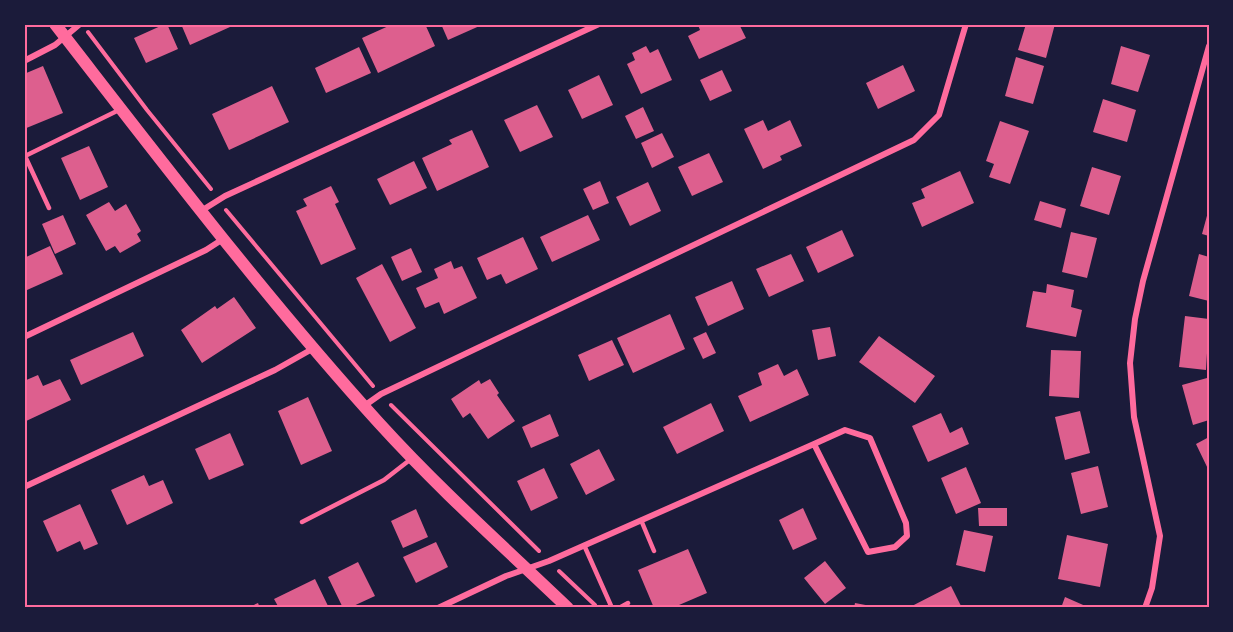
<svg xmlns="http://www.w3.org/2000/svg" width="1233" height="632" font-family="Poppins,sans-serif">
<rect width="100%" height="100%" fill="#1b1b3a"/>
<path fill="#dd5f8e" d="M165 24H167L178 49 146 63 134 38Z
M181 24H228L230 27 190 45Z
M393 24H425L435 46 378 73 362 38Z
M441 24H484L448 40Z
M700 24H739L746 38 699 59 688 36 700 30 698 25Z
M1026 24H1055L1046 58 1018 50Z
M646 46 650 53 658 49 672 80 641 94 627 64 635 60 632 53Z
M1121 46 1150 55 1138 92 1111 84Z
M359 47 371 73 326 93 315 68Z
M1016 57 1044 66 1033 104 1005 96Z
M903 65 915 91 878 109 866 83Z
M43 66 63 113 24 129V74Z
M722 70 732 91 710 101 700 80Z
M599 75 613 105 582 119 568 90Z
M272 86 289 122 229 150 212 114Z
M1103 99 1136 110 1127 142 1093 132Z
M537 105 553 137 520 152 504 120Z
M643 107 654 131 636 139 625 116Z
M763 120 768 131 790 120 802 146 780 156 782 160 763 169 744 129Z
M1000 121 1029 131 1010 184 989 177 994 164 986 161Z
M472 130 489 167 437 191 422 158 452 144 449 140Z
M662 133 674 157 652 168 641 143Z
M89 146 108 187 80 200 61 158Z
M709 153 723 182 692 196 678 167Z
M414 161 427 188 390 205 377 179Z
M1092 167 1121 176 1109 215 1080 206Z
M960 171 974 203 922 227 912 203 925 198 921 189Z
M600 181 609 203 593 210 583 189Z
M648 182 661 211 630 226 616 197Z
M331 186 339 202 335 204 356 249 321 265 296 211 307 206 303 199Z
M1040 201 1066 209 1061 228 1034 220Z
M109 202 115 211 126 204 141 231 137 234 141 241 120 253 115 246 106 251 86 215Z
M1208 212H1209V236L1202 234Z
M63 215 76 244 55 254 42 224Z
M588 215 600 240 552 262 540 237Z
M842 230 854 256 818 273 806 247Z
M1071 232 1097 238 1087 278 1062 272Z
M523 237 538 269 506 284 501 274 487 280 477 258Z
M50 246 63 274 27 290 24 285V258Z
M411 248 422 272 402 281 391 257Z
M791 254 804 281 769 297 756 269Z
M1199 254 1209 257V301L1189 296Z
M451 261 454 269 462 266 477 298 444 314 439 302 425 308 416 288 438 278 434 269Z
M382 264 416 328 390 342 356 278Z
M732 281 744 309 708 326 695 297Z
M1047 284 1074 290 1071 307 1082 310 1076 337 1026 327 1033 291 1046 293Z
M234 297 256 328 202 363 181 330 215 306 217 309Z
M670 314 685 349 633 373 617 338Z
M1185 316 1209 319 1206 370 1179 367Z
M830 327 836 356 818 360 812 330Z
M133 332 144 356 81 385 70 360Z
M706 332 716 353 703 359 693 338Z
M879 336 935 376 915 403 859 362Z
M612 340 624 365 589 381 578 355Z
M1051 350 1081 351 1079 398 1049 396Z
M778 364 784 376 797 369 809 395 750 422 738 396 762 385 758 373Z
M38 375 43 386 60 379 71 400 24 422V381Z
M1207 378 1209 385V420L1193 425 1182 385Z
M490 379 499 393 497 395 515 421 488 439 470 413 463 418 451 399 479 380 481 384Z
M308 397 332 451 301 465 278 411Z
M711 403 724 431 677 454 663 427Z
M1080 411 1090 453 1065 460 1055 417Z
M941 413 950 433 962 427 969 444 928 462 912 426Z
M550 414 559 436 531 448 522 427Z
M230 433 244 465 209 480 195 449Z
M1209 437V471L1196 444Z
M599 449 615 480 586 495 570 464Z
M1098 466 1108 507 1081 514 1071 473Z
M966 467 981 503 956 514 941 478Z
M544 468 558 498 531 511 517 481Z
M144 475 149 486 163 480 173 503 127 525 111 490Z
M80 504 98 544 84 550 80 541 57 552 43 521Z
M803 508 817 539 793 550 779 520Z
M978 508H1007V526H979Z
M416 509 428 537 403 548 391 521Z
M964 530 993 536 985 572 956 565Z
M1067 535 1108 544 1100 587 1058 579Z
M436 542 448 567 416 583 403 557Z
M688 549 707 593 672 608H654L638 570Z
M825 561 846 588 825 604 804 578Z
M358 562 375 596 349 608H343L328 577Z
M315 579 329 608H279L274 599Z
M951 586 962 608H908Z
M1065 597 1090 608H1061Z
M258 603 260 608H247Z
M855 603 876 607 875 608H854Z"/>
<g fill="none" stroke-linecap="round" stroke-linejoin="round">
<path stroke="#ff6b9d" stroke-width="4" d="M88 32 147 110 211 189
M226 210 373 386
M391 405 539 551
M559 571 595 605"/>
<path stroke="#ff6b9d" stroke-width="4.5" d="M49 208 25 156 119 110
M641 520 654 551
M302 522 384 480 411 459
M584 545 612 608
M619 608 628 603"/>
<path stroke="#ff6b9d" stroke-width="6" d="M24 61 55 45 80 24
M201 211 225 196 599 24
M24 337 206 250 223 239
M364 406 381 394 914 140 939 115 966 24
M24 487 275 370 314 348
M438 608 506 576 549 561 814 444 845 430 870 438 906 523 907 536 895 547 868 552 814 444
M1145 608 1152 588 1160 536 1134 417 1130 363 1135 319 1143 281 1209 46"/>
<path stroke="#ff6b9d" stroke-width="12" d="M55 24C160 159 264 296 379 423 438 488 504 547 568 608"/>
</g>
<rect width="1233" height="632" fill="none" stroke="#1b1b3a" stroke-width="51"/>
<rect x="26" y="26" width="1182" height="580" fill="none" stroke="#ff6b9d" stroke-width="2"/>
</svg>
